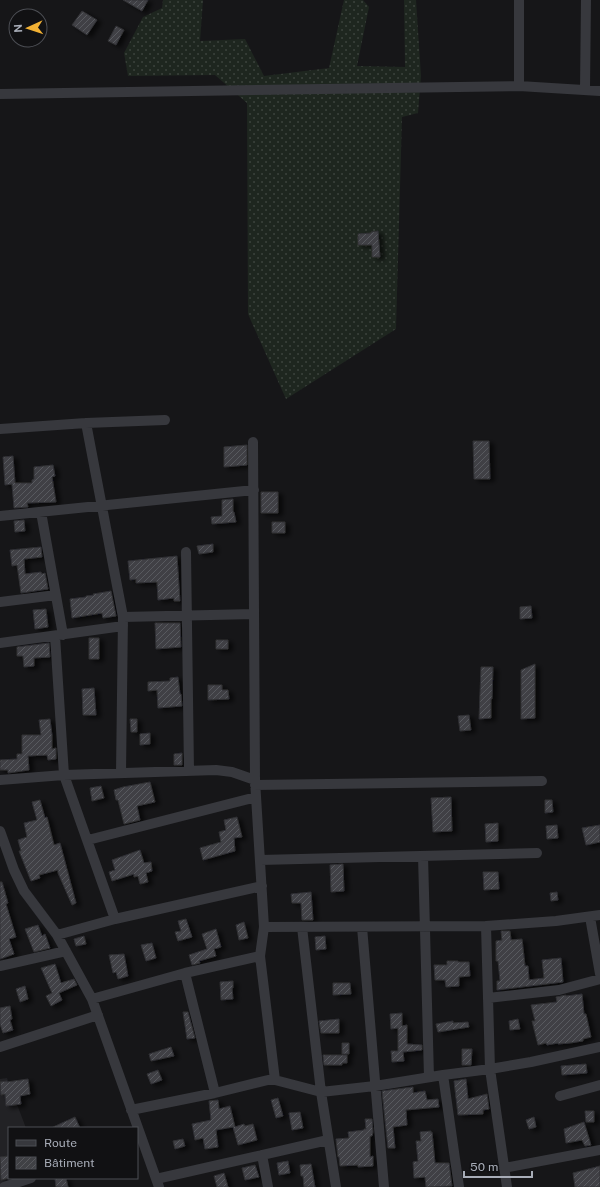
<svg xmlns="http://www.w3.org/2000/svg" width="600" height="1187" font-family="'Public Sans',sans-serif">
<defs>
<pattern id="grass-dots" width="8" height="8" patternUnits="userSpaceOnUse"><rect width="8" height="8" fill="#1e261f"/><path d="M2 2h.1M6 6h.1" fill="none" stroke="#3c433d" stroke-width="1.8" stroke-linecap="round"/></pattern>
<pattern id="building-hatch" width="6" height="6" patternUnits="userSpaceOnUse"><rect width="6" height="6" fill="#404145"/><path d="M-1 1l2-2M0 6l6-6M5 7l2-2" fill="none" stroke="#595a5e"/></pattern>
<filter id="shadow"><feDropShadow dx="4.5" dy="2.5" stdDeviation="2" flood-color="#0009"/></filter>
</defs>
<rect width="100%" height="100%" fill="#161618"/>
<path fill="#222225" d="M7 1078 26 1128H9V1178H25L0 1187V1079Z"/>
<path fill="url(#grass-dots)" d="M163 0H203L200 41 245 39 264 76 329 68 344 0H363L369 7 357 66 405 67 404 0H416L421 76 418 113 402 117 396 329 286 399 248 314 247 103 215 75 128 76 124 53 143 17 162 8Z"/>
<path fill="url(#building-hatch)" stroke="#303034" filter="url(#shadow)" d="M123 0H148L142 11Z
M82 11 97 20 87 35 72 25Z
M116 26 124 30 116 45 108 41Z
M378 231 380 257H372V245H358V234L371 233V232Z
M473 441H489L490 479H474Z
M247 445V465L224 467V447Z
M13 456 15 483H32V480L34 479V467L53 465 55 476 52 477 56 502 27 503 28 507 14 508 12 484 5 485 3 457Z
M261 492H278V513H261Z
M233 499V512H234L236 522 212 524 211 517 222 516V500Z
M24 520 25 531 15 532 14 521Z
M272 522H285V533H272Z
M213 544V552L199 554 197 546Z
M41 547 42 557 24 559 25 574 41 572 42 574 45 573 48 589 21 593 17 565 12 566 10 550Z
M177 556 180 601H174V598L158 600 157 582 136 583V579L130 580 128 561Z
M111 591 116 616 103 618 102 613 72 618 70 599 86 597V596L94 595 93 594Z
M531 606 532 618 520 619V607Z
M46 609 48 627 35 629 33 610Z
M155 623H180L181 647 156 649Z
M89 638H99V659H89Z
M216 640H228V649H216Z
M49 643 50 657 34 658V666L24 667 23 656H17V647Z
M535 664V718L521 719V670Z
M481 667H493L492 699H491V718L479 719Z
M178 677 180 694H181L182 706 158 708 157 690 148 691V682L170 681V678Z
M208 685H222V690H228L229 699 208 700Z
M94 688 96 715H83L82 689Z
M469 715 471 730 460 731 458 716Z
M50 719 52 735V749L56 748V759L48 760 47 755 28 756 29 770 8 773V770H0V760L17 759V754H22V735H41L39 720Z
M130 719H137V732H131Z
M150 733V744L140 745V734Z
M182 753V765H174V754Z
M150 782 155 802 137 806 140 820 124 824 118 800H116L114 790 123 787Z
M101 786 104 798 92 801 90 788Z
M451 797 452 831 433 832 431 798Z
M40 800 45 818 47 817 54 845 60 843 76 903 72 905 58 873V870L39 875 40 878 31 881 19 851H21L18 840 27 837 24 823 37 820 32 802Z
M545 800H552L553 812 545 813Z
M237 817 242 837 234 838 235 851 203 860 200 848 221 842 219 832 226 830 224 820Z
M498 823V841L486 842 485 824Z
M557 825 558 838 547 839 546 826Z
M600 825V842L586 845 582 828Z
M140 850 144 863 151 862 152 871 146 873 148 882 140 884 138 876 134 877V874L112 881 109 872 115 870 112 860Z
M343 864 344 891 331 892 330 865Z
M483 872H498L499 889 484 890Z
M0 882H2L8 903 6 904 16 937 9 939 14 954 0 959Z
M311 892 313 920H302L301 903H292L291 894Z
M557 892 558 900 551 901 550 893Z
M186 919 192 937 178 941 175 932 181 931 178 921Z
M244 922 248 938 239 940 236 925Z
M38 925 42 936 45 934 50 948 34 952 25 929Z
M216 929 221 947 214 949 216 956 199 961 200 963 192 965 189 955 207 949 202 934Z
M501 931H510L511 940 522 939 525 966H528L529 980 544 978 542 960 561 958 563 982 497 990V981H500L498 961H496V941L502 940Z
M84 936 86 944 76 946 74 939Z
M325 936 326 949 316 950 315 937Z
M152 943 156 958 146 961 141 945Z
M124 954 128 976 118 979 116 972 113 973 109 955Z
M447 961H458V962H469L470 976 459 977V986L446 987 445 980H435L434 965H447Z
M55 964 61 983 74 979 77 985 59 993 62 1000 51 1006 46 996 52 993 41 968Z
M233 981V988H232L233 999 221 1000 220 982Z
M333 983H350L351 994 333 995Z
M25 986 28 999 20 1002 16 989Z
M582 994 584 1014H586L591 1037 583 1039V1041L570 1043 558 1044V1043L547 1045 546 1043 538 1045 532 1021H535L531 1005 557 1002 556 997 566 995V996Z
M10 1006 12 1019 10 1020 13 1030 3 1033 0 1024V1008Z
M183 1012H188L195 1038 187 1039Z
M402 1013V1026L407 1025V1044L422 1045V1050L403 1052 404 1061 392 1062 391 1051H398V1028L391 1029 390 1014Z
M339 1019V1033H321L319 1021Z
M518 1019 520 1029 510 1030 509 1021Z
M453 1021V1023L468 1022 469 1027 438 1032 436 1024Z
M342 1043H349V1054H342Z
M171 1047 174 1056 151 1061 149 1054Z
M462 1049H472L471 1065H462Z
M323 1055H347V1063H342V1065H324Z
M586 1064 587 1073 562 1075 561 1066Z
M158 1070 162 1080 151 1084 147 1074Z
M28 1079 30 1094 20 1096 21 1104 6 1106 5 1094 1 1095 0 1082 7 1081V1082Z
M466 1079 468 1099 487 1094 489 1109 483 1110V1114L458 1115 454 1081Z
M413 1087V1093L425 1091 427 1100 438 1099 439 1107 406 1110 407 1125 393 1127 395 1148H388L382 1091Z
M278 1098 283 1116 276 1118 271 1100Z
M218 1100 219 1109 230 1106 235 1127 244 1124 245 1126 253 1124 257 1140 238 1145 233 1127 216 1130 218 1147 205 1149 203 1138 195 1140 192 1124 211 1120 209 1101Z
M585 1111H594V1122H586Z
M300 1112 303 1128 292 1130 289 1113Z
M75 1117 80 1128H51Z
M534 1117 536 1127 529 1129 526 1120Z
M365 1119H372L373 1132 372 1136H370V1157L373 1156V1166L358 1167V1165L340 1166 339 1157H338L336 1139 349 1138 348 1132 364 1130V1129H366Z
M584 1122 591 1145 585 1146 582 1140 566 1143 564 1129Z
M431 1131V1133L432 1132 435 1163H449L452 1186 426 1187 425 1177 414 1178 413 1162 418 1161 416 1141H421L420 1132Z
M183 1139 185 1146 175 1149 173 1141Z
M9 1156V1178L1 1180 0 1157Z
M288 1161 290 1173 279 1175 277 1163Z
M311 1164 315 1187H304L303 1176H301L300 1165Z
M255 1165 259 1177 245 1180 242 1168Z
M600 1166V1187H575L573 1173Z
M224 1173 228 1187H217L214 1176Z
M61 1178H66L68 1187H56L55 1179Z"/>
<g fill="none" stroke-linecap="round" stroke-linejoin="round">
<path stroke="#37383d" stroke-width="10" d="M519 0V86
M585 89 586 0
M0 94 519 86 600 91
M86 423 123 617 121 773
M0 429 86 423 165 420
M253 442 255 780 264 927 260 956 275 1080
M41 512 63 635
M0 516 254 490
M186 552 189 771
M0 602 56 595
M123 617 254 614
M55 636 64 775 115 919
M0 643 123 626
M0 780 64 775 216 770 232 772 255 780
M255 785 542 781
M0 831 14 870 24 891 57 935 92 999 159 1187
M88 840 256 797
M423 856 429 1077
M260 860 537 853
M590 917 600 974
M486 926 556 921 600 915
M264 927 486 926 490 1069 507 1187
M302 927 321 1092 336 1187
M362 927 384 1187
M57 935 115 919 262 886
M0 966 66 951
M185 973 215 1093
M488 998 559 990 600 979
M92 999 185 973 260 956
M0 1047 98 1015
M443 1075 459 1187
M560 1096 600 1085
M131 1110 215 1093 268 1080H275L321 1092 375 1086 443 1075 490 1069 531 1062 600 1047
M262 1155 268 1187
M504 1168 600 1150
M156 1179 328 1140
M4 1187 31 1178"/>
</g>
<rect x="8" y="1127" width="130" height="52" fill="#111113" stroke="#4d4f55"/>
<rect x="16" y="1140" width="20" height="6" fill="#37383d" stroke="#4d4f55"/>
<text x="44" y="1147" font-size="12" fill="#a8adb8">Route</text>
<rect x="16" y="1157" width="20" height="12" fill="url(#building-hatch)" stroke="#4d4f55"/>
<text x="44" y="1167" font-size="12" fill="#a8adb8">Bâtiment</text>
<g transform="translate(28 28) rotate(267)"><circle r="19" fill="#111113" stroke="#4d4f55"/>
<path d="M0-3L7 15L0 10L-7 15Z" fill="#f2b134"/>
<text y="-6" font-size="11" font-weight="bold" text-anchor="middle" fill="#a8adb8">N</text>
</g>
<path d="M464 1171v6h68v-6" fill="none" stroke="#a8adb8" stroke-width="2"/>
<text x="470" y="1171" font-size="12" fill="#a8adb8" stroke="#111113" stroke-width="3" paint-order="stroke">50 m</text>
</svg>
